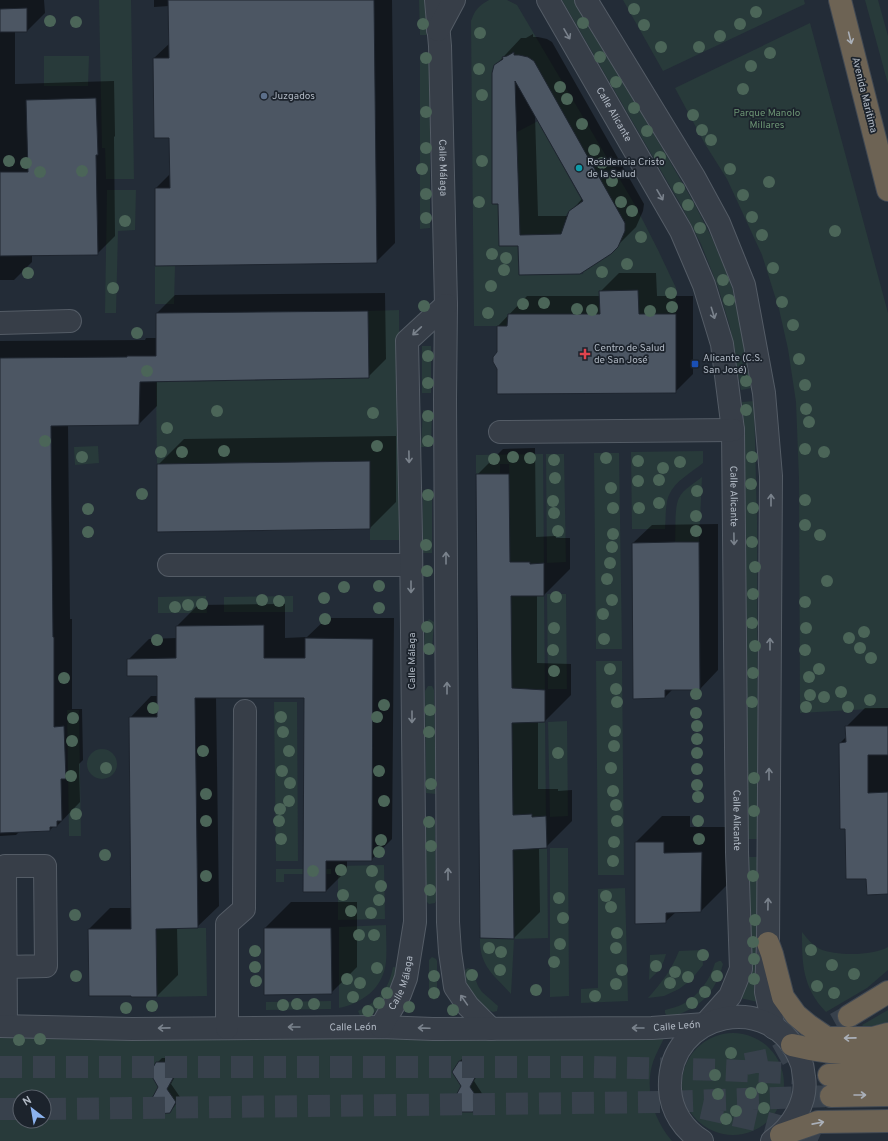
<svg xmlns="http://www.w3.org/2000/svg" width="888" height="1141" font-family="Overpass,sans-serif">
<rect width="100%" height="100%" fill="#232c37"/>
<path fill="#283a3a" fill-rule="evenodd" d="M99 0H131L134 179H106L105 148H102Z
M419 0H429V35H420Z
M489 0H507L517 5 635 205 658 250 676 288V314H508L507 326H474L471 21C475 10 478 6 489 0ZM519 55 528 57 534 61 618 211 619 220H625V231L584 258 583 274 519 275 518 246H500L499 235 576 234 566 225C563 209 574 209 586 208L538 121 517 132 519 206 492 204 494 65 507 56ZM638 290V311L600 312 599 291Z
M562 0H576L694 203 712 238 730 281 743 327 752 388 741 390 730 327 718 287 701 244 682 207Z
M623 0H804L805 4 663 71Z
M865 0H878L888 36V84Z
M810 23 888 313V708L800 713 799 479 796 402 788 349 779 309 762 255 727 179 705 144 675 88Z
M420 54H430V228L420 229Z
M44 56H89L88 86H44Z
M107 190H136L135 230 118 231 116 313H105Z
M155 266H175L174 304H155Z
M399 310 401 540H370V462L157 464 156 382 368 378V311Z
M422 346H431V393H422Z
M754 401 757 520 758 839H747L748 790 745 587V459L742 402Z
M423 410 432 411 431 447H421Z
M98 446 99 463 75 465 74 447Z
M703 451V463C692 472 675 481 669 495 665 504 666 518 665 529H632L631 452Z
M594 453H619L622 649H596Z
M543 454 544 563 530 564V562H515L510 566 509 464H500V474H476V455Z
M546 454H564L566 562 547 563Z
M702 477 699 542H675C676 532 674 507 679 498 683 489 695 483 702 477Z
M423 490H432V553H422Z
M514 594H524V596H530V594L544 596 545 690 516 688 512 692 511 597 514 596Z
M547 594H566L567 689H548Z
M206 596 207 613H158V597Z
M293 596V612H224V597Z
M429 619 434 622 432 649 429 652 425 651 424 648 425 624Z
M596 661H622L624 875H598Z
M428 686H432L434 690 436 794 426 793 425 691Z
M274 702H297L298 861H276Z
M67 710H79L81 836H69Z
M524 720 525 723H531V720H539V723L545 722 546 816 532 817V814L517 815 513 818 512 723Z
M567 721 568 816 550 817 548 722Z
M87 764a15 15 0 1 1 30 0a15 15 0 1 1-30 0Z
M425 819 435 820 436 900 435 903 429 904 426 901Z
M540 846V849L547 848 548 938 514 939 511 994C494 975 479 966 480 938L514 939 513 849H532Z
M550 848H568L569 996 550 997Z
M748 857H759L758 1002 740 998Z
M384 865 385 919 338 920V866Z
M276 869H331V874H284V882H276Z
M625 888 628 1001 581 1003V989L598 988V889Z
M156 924 174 928H206L207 996 157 997Z
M386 925C386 937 387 950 386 962 383 988 363 1003 339 1008V927Z
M802 932C807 938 812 945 820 949 836 956 873 956 888 947V970L867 988 826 1012C802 987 802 963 802 932Z
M702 950 703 965 691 980 679 989 664 996 648 998C662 982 671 971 679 951Z
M666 954C663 966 658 972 649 980L650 955Z
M432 957 436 959 437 961V997L434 1000 429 997V960Z
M719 961H721L723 964C715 994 699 1009 670 1017L667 1016 665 1013V1010C671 1008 677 1007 683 1004 699 995 710 980 715 963Z
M393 967 402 968 384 1005 377 1011 361 1018 358 1011C378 1002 389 989 393 967Z
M468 968 472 970 478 986 482 992 498 1006 497 1011 493 1012C479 1005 463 987 465 970Z
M331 1001V1009L266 1010V1002Z
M888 1010V1024L864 1027 862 1025Z
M682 1084a51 51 0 1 1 102 0a51 51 0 1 1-102 0Z
M0 1035 665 1036C661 1045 656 1053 653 1062 644 1090 654 1120 672 1141H0ZM20 1097H44V1121H20Z"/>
<path fill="#0007" fill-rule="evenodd" d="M0 0H44L45 13 27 31H15V84L114 81 115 136 114 137 115 236 97 254H32V262L14 280H0Z
M154 0H392L395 243 376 262 156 188 171 173 170 137 154 58 170 43 169 6 154 7Z
M533 34V37H538L547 39 552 42 644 204 643 211 636 227 610 253 519 245 495 66 521 38H526ZM535 115 582 199 570 212 568 216H538Z
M619 273H656L657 296H693V374L675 392 498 353V326L527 296H600V292Z
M385 293 386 359 368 377 157 381V406L139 424H68L70 619H72V709H82L83 760 79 764 80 802 57 826H54L50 830 20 831 16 835 0 836V341L145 340 146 338H157V313L175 295Z
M396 436V502L370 528 158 465 184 439Z
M535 448 536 537 556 536V538H570V569L544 595H537V663L571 664V695L545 721 538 722V789H558V791L572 790V821L546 847 539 848 540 912 514 938 477 475 503 449Z
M718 524V670L700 689H673L665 697 633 543 652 525Z
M285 604V638L307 637 327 618H394L392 839 371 860H347V870L326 891 306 697H216L219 906 197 927H177L178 975 157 996 89 929 110 908H132L130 718 151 696H158V675L128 660 149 639 177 638V626L198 605Z
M865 708H888V893L867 878 846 828 840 743 847 736 846 727Z
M662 816H690V827H728L727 885 701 911 676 912 665 922 636 842Z
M291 902H357V967L331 993 265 928Z
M476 1056 482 1066 474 1081 483 1095 477 1106 473 1111 463 1086 460 1061 464 1057Z
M162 1058H174L180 1067 171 1084 180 1097 174 1107 169 1112 160 1087 157 1063Z"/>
<path fill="#4c5663" stroke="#1e252f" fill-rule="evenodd" d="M168 0H374L377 263 155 266V188H170L169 138H154L153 58H169Z
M27 8V32H0V9Z
M514 52V55H519L528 57 534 61 625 223V231L618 247 611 254 580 274 519 275 518 246H499L498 204H492V73L494 65 503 59 502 57 507 56ZM515 81 583 201 569 211 561 234 520 235Z
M96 98 98 155H96L98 255 0 256V172H28L26 100Z
M638 290 639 314H676V393L497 394V369L493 362V357L497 352V326H507L508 314H600L599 291Z
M368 311 369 378 140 382 139 425 51 426 53 637H54V727L64 726 66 779H61L62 821H57V827H50V831L0 833V358L127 357V356H156V313Z
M370 461V529L157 532V464Z
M476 474H509L510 562H530V564L544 563V596H511L512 688 545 690V722L512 723 513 815 532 814V817L546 816 547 848 513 850 514 939 480 938Z
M675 542H699L700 690H665V698L633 699 632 543Z
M264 625V658H305V638L373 639 372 861H326V892H303L304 698H195L198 928 156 929 157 997H131V996H89L88 929H131L129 717H157V676H127V659L176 658V626Z
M845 726H888V755H868V793L888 792V894L867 895 866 879H846L845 829H840L839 743 846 742Z
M635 842H664V853L702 852 701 912 666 913V923L635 924Z
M264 928H331L332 994 264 995Z
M459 1061H471L478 1072 470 1087 479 1100 473 1112H460L453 1101 461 1086 452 1072Z
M156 1062H169L176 1073 167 1089 176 1102 170 1113 157 1114 150 1102 158 1087 150 1073Z"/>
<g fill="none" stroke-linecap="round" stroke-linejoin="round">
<path stroke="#38414c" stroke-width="22" stroke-dasharray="22 11" stroke-linecap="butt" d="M746 1064 771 1059 849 1016
M0 1067H589L721 1070 829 1075
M702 1108 756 1120 816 1136 827 1141
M0 1109H20
M44 1109 662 1102 831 1096"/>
<g stroke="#545c66" stroke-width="24">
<g id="minor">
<path id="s1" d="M436 0 440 46 446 305 445 399 448 922 450 952 455 987 468 1006 491 1029"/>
<path id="s2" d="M548 0 681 231 704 285 722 344 733 430 737 852 741 969 730 996 705 1024"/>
<path d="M586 0 694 177 719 223 744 285 764 393 771 476 768 943 766 992 774 1028"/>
<path d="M438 30 454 0"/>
<path d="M0 323 70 321"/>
<path d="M500 432 733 430"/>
<path d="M169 565H411"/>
<path d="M6 967 46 966 45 866H5L6 1026"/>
<path id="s3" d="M0 1026 132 1029 381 1027 433 1029 652 1028 705 1024"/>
<path id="s4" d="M381 1027 400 994 406 978 415 922 411 536 407 341 446 305"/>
<path d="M227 1028V924L244 909 245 711"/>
<path d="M702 1141C684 1130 671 1111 670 1089 666 1011 774 988 801 1062 803 1066 803 1072 804 1077 808 1102 792 1127 772 1141"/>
</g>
</g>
<g stroke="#414953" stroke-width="24">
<path id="highway" d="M840 0 888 190
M768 943 772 954 783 997 796 1015 808 1025 827 1038H873L888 1034
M849 1016 888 992
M792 1045C823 1053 856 1055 888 1054
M829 1075 888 1074
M831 1096 888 1095
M781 1135 818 1122 888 1121"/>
</g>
<use href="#minor" stroke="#373e48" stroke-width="22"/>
<use href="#highway" stroke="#6d6354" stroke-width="22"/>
</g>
<g fill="#4b6558">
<circle cx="634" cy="9" r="6"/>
<circle cx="756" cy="12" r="6"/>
<circle cx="50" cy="21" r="6"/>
<circle cx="76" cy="22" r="6"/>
<circle cx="583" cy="23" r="6"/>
<circle cx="423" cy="24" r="6"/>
<circle cx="740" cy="24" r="6"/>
<circle cx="644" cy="25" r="6"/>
<circle cx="480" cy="33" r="6"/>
<circle cx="720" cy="36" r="6"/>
<circle cx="661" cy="47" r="6"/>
<circle cx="699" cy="47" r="6"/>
<circle cx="770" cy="53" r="6"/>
<circle cx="600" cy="57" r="6"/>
<circle cx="426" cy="58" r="6"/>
<circle cx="751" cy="66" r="6"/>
<circle cx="479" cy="69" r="6"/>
<circle cx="616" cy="82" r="6"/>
<circle cx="560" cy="87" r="6"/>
<circle cx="743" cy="89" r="6"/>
<circle cx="482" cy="95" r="6"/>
<circle cx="567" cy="99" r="6"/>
<circle cx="634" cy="108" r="6"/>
<circle cx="426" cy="112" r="6"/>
<circle cx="693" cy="115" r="6"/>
<circle cx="582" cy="124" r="6"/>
<circle cx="702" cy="130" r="6"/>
<circle cx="647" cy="131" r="6"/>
<circle cx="711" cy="140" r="6"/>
<circle cx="426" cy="148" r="6"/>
<circle cx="594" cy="150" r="6"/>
<circle cx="660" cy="157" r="6"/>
<circle cx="9" cy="161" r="6"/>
<circle cx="482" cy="161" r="6"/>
<circle cx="26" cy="163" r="6"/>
<circle cx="602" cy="163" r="6"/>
<circle cx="422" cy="169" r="6"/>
<circle cx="730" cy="169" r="6"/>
<circle cx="82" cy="171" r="6"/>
<circle cx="40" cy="172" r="6"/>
<circle cx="612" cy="181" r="6"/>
<circle cx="769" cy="182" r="6"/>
<circle cx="679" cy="188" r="6"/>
<circle cx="426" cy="194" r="6"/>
<circle cx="743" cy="195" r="6"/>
<circle cx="479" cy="202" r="6"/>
<circle cx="621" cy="202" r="6"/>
<circle cx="688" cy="205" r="6"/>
<circle cx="632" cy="211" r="6"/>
<circle cx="752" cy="217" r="6"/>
<circle cx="426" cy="218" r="6"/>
<circle cx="125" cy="221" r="6"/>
<circle cx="700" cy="228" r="6"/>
<circle cx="835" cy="231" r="6"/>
<circle cx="762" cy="235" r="6"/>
<circle cx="641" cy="237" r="6"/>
<circle cx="492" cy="254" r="6"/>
<circle cx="506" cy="258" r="6"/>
<circle cx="627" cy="264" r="6"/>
<circle cx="773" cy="268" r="6"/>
<circle cx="504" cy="270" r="6"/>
<circle cx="602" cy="272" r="6"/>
<circle cx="28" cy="273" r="6"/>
<circle cx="723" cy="280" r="6"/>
<circle cx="491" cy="286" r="6"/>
<circle cx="113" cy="288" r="6"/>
<circle cx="671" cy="293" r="6"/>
<circle cx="729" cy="300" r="6"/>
<circle cx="782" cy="302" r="6"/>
<circle cx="544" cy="303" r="6"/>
<circle cx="523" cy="304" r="6"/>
<circle cx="424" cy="306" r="6"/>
<circle cx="672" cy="307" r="6"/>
<circle cx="577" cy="309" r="6"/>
<circle cx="592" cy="310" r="6"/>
<circle cx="650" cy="311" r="6"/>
<circle cx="488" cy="313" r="6"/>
<circle cx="793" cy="325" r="6"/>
<circle cx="137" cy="333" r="6"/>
<circle cx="428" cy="356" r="6"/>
<circle cx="799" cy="359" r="6"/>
<circle cx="147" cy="371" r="6"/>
<circle cx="746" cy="381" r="6"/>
<circle cx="428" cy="383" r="6"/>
<circle cx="805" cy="385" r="6"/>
<circle cx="806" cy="409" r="6"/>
<circle cx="746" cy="410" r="6"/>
<circle cx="217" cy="411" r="6"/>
<circle cx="373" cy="413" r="6"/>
<circle cx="428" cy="416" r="6"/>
<circle cx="809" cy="422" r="6"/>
<circle cx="167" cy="428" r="6"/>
<circle cx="45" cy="441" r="6"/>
<circle cx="428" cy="441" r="6"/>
<circle cx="377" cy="446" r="6"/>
<circle cx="805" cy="449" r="6"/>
<circle cx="224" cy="451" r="6"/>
<circle cx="161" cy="452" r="6"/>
<circle cx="182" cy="452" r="6"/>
<circle cx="824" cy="452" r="6"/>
<circle cx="82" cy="457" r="6"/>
<circle cx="513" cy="457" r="6"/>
<circle cx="752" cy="457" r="6"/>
<circle cx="530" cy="458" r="6"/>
<circle cx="606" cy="458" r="6"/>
<circle cx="494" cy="459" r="6"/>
<circle cx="554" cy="460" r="6"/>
<circle cx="638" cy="461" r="6"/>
<circle cx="680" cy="462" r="6"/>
<circle cx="663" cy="468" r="6"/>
<circle cx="555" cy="478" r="6"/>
<circle cx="659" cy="480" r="6"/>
<circle cx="638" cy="481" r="6"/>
<circle cx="751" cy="484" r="6"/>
<circle cx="611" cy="488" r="6"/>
<circle cx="697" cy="491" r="6"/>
<circle cx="142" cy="494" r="6"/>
<circle cx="428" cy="495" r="6"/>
<circle cx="805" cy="500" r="6"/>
<circle cx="553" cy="501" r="6"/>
<circle cx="659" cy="503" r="6"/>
<circle cx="613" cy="508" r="6"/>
<circle cx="639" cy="508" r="6"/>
<circle cx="753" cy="508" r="6"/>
<circle cx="88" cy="509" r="6"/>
<circle cx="554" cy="513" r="6"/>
<circle cx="696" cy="516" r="6"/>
<circle cx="805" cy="525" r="6"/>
<circle cx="558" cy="531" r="6"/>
<circle cx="696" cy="531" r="6"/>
<circle cx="88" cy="532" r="6"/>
<circle cx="613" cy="534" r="6"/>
<circle cx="820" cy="535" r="6"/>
<circle cx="752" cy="542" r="6"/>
<circle cx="426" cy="545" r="6"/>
<circle cx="612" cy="547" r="6"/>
<circle cx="610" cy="563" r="6"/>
<circle cx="755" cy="567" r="6"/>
<circle cx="427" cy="571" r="6"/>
<circle cx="607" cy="579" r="6"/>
<circle cx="827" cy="581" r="6"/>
<circle cx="379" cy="586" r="6"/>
<circle cx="344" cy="587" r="6"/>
<circle cx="753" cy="594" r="6"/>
<circle cx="556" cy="597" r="6"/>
<circle cx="324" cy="598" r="6"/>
<circle cx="262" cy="600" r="6"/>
<circle cx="612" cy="600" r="6"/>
<circle cx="279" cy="601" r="6"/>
<circle cx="805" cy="602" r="6"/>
<circle cx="202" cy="604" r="6"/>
<circle cx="188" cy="605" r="6"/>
<circle cx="175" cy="607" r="6"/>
<circle cx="379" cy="608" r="6"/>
<circle cx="603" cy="614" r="6"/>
<circle cx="325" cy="619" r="6"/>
<circle cx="752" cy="623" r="6"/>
<circle cx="427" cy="627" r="6"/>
<circle cx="554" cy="628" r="6"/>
<circle cx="806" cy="628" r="6"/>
<circle cx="864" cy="632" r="6"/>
<circle cx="849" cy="638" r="6"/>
<circle cx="604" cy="639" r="6"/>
<circle cx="157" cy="640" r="6"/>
<circle cx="755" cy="646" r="6"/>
<circle cx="860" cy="648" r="6"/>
<circle cx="429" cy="649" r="6"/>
<circle cx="553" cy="650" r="6"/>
<circle cx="805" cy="650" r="6"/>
<circle cx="871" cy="658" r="6"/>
<circle cx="610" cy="669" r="6"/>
<circle cx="819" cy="669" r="6"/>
<circle cx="554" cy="671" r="6"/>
<circle cx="753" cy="673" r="6"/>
<circle cx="809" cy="677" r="6"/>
<circle cx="64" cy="678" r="6"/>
<circle cx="616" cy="689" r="6"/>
<circle cx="841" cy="692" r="6"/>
<circle cx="696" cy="694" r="6"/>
<circle cx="810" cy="695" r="6"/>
<circle cx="824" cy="697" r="6"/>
<circle cx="870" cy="700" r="6"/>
<circle cx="617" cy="702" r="6"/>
<circle cx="752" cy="702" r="6"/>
<circle cx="384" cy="705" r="6"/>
<circle cx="806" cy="707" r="6"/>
<circle cx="848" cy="707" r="6"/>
<circle cx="153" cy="708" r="6"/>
<circle cx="430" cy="710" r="6"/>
<circle cx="696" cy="713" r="6"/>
<circle cx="281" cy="717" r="6"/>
<circle cx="377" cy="717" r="6"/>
<circle cx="73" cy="718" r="6"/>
<circle cx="697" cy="726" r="6"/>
<circle cx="615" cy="731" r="6"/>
<circle cx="283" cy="732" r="6"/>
<circle cx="429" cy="732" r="6"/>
<circle cx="697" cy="739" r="6"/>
<circle cx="72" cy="741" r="6"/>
<circle cx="614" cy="746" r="6"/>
<circle cx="203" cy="751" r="6"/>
<circle cx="289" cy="751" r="6"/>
<circle cx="558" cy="753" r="6"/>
<circle cx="697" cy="753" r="6"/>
<circle cx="106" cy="768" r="6"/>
<circle cx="611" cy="768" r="6"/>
<circle cx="697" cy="769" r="6"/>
<circle cx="282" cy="771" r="6"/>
<circle cx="379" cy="771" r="6"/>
<circle cx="71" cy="776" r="6"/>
<circle cx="754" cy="778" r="6"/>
<circle cx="290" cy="783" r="6"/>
<circle cx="431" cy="784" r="6"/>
<circle cx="697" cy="785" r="6"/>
<circle cx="613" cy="791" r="6"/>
<circle cx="206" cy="794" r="6"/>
<circle cx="698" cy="797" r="6"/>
<circle cx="289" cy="801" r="6"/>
<circle cx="384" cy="801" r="6"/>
<circle cx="616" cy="805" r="6"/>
<circle cx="280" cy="809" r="6"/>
<circle cx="754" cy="811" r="6"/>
<circle cx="76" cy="814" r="6"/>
<circle cx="206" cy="821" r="6"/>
<circle cx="279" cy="821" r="6"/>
<circle cx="617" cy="821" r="6"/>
<circle cx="698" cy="821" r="6"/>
<circle cx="429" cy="822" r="6"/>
<circle cx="281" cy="839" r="6"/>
<circle cx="699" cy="839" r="6"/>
<circle cx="381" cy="840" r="6"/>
<circle cx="614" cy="842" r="6"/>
<circle cx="431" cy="846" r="6"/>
<circle cx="379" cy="852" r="6"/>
<circle cx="105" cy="855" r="6"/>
<circle cx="613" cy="861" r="6"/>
<circle cx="341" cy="870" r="6"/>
<circle cx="313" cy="871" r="6"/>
<circle cx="372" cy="871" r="6"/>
<circle cx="206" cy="876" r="6"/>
<circle cx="753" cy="876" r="6"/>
<circle cx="381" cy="886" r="6"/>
<circle cx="430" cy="890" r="6"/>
<circle cx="343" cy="895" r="6"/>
<circle cx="606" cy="896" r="6"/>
<circle cx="559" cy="898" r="6"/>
<circle cx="379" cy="900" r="6"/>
<circle cx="611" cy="907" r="6"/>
<circle cx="351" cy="911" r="6"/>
<circle cx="371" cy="913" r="6"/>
<circle cx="75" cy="915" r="6"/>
<circle cx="563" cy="918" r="6"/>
<circle cx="755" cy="920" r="6"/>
<circle cx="617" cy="933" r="6"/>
<circle cx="359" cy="935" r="6"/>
<circle cx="374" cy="935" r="6"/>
<circle cx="753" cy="942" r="6"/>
<circle cx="560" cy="944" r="6"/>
<circle cx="489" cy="948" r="6"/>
<circle cx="616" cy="948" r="6"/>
<circle cx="811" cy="950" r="6"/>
<circle cx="255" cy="951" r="6"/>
<circle cx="501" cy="952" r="6"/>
<circle cx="703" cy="955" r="6"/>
<circle cx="754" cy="959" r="6"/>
<circle cx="554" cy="962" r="6"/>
<circle cx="832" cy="965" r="6"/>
<circle cx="656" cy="966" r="6"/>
<circle cx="255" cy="967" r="6"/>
<circle cx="377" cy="968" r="6"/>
<circle cx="500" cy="970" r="6"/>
<circle cx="622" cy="970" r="6"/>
<circle cx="675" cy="972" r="6"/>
<circle cx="854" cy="974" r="6"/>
<circle cx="472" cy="975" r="6"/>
<circle cx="76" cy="976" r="6"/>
<circle cx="434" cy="976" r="6"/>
<circle cx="717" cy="976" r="6"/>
<circle cx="688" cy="977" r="6"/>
<circle cx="347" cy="979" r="6"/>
<circle cx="754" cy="979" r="6"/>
<circle cx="256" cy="981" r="6"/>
<circle cx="360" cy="983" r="6"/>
<circle cx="670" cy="983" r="6"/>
<circle cx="616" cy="984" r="6"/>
<circle cx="817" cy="986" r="6"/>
<circle cx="536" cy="990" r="6"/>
<circle cx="705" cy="992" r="6"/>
<circle cx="387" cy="993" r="6"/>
<circle cx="434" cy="993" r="6"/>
<circle cx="834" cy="993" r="6"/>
<circle cx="595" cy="996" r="6"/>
<circle cx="353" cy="997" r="6"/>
<circle cx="379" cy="1003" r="6"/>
<circle cx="692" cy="1003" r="6"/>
<circle cx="297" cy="1004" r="6"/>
<circle cx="314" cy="1004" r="6"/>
<circle cx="283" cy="1005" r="6"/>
<circle cx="152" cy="1006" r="6"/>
<circle cx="409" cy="1007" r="6"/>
<circle cx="126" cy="1008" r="6"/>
<circle cx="453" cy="1010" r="6"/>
<circle cx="368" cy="1011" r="6"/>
<circle cx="40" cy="1039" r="6"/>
<circle cx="19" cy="1040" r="6"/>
<circle cx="731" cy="1053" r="6"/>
<circle cx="715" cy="1075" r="6"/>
<circle cx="762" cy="1088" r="6"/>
<circle cx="751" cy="1093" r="6"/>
<circle cx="718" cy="1094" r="6"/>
<circle cx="764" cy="1108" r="6"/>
<circle cx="736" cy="1111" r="6"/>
<circle cx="726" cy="1119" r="6"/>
</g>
<defs><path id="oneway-shaft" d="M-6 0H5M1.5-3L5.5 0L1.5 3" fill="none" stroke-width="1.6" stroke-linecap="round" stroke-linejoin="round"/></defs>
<g stroke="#7a828c">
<use href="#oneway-shaft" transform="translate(567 34) rotate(60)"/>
<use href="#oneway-shaft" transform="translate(660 195) rotate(60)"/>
<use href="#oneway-shaft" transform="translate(713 313) rotate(73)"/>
<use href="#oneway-shaft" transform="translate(417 331) rotate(137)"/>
<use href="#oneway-shaft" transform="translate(409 457) rotate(89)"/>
<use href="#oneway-shaft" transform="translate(771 500) rotate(-90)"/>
<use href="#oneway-shaft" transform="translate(734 539) rotate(89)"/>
<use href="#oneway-shaft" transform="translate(446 558) rotate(-90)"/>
<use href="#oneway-shaft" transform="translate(411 587) rotate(90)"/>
<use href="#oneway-shaft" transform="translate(770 644) rotate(-90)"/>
<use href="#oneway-shaft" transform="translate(447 688) rotate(-90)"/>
<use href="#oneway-shaft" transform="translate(412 717) rotate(90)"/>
<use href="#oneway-shaft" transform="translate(769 774) rotate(-90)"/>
<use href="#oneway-shaft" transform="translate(448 874) rotate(-90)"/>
<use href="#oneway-shaft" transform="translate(768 904) rotate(-89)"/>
<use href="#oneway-shaft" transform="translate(464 1000) rotate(-125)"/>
<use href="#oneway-shaft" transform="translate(294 1027) rotate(180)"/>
<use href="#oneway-shaft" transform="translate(164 1028) rotate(179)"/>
<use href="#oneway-shaft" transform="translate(424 1028) rotate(-178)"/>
<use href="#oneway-shaft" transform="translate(638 1028) rotate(180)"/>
</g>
<g stroke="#aab0b9">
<use href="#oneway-shaft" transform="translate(850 38) rotate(76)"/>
<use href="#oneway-shaft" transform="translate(850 1038) rotate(179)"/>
<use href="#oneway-shaft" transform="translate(860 1095)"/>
<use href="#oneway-shaft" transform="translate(818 1123) rotate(-11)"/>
</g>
<circle fill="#5c6f8a" stroke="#1c232c" stroke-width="1.5" cx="264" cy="96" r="4"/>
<circle fill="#0f9aa8" stroke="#1c232c" stroke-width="1.5" cx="579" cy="168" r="4"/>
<path fill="#e0444e" stroke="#1c232c" stroke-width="1.5" d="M583 348h4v4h4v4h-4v4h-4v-4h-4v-4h4z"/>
<rect fill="#1a4fb4" stroke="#1c232c" stroke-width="1.5" x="691" y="360" width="8" height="8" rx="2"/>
<g text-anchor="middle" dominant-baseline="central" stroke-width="3.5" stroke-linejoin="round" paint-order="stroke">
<g font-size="10" fill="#b1b9c4" stroke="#1c232c">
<text transform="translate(864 95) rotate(76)">Avenida Maritima</text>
<text stroke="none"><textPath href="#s2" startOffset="132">Calle Alicante</textPath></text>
<text stroke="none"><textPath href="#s1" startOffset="168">Calle Málaga</textPath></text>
<text stroke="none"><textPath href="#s2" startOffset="540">Calle Alicante</textPath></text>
<text transform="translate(412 661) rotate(-90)">Calle Málaga</text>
<text stroke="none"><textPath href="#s2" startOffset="864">Calle Alicante</textPath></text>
<text stroke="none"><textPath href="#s4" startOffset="49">Calle Málaga</textPath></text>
<text stroke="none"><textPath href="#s3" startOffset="677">Calle León</textPath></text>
<text stroke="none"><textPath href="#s3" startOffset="353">Calle León</textPath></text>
</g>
<g font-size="10" fill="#b1b9c4" stroke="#1c232c" text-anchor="start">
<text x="272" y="96">Juzgados</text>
<text x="587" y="162">Residencia Cristo<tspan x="587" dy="12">de la Salud</tspan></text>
<text x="594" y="348">Centro de Salud<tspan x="594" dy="12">de San José</tspan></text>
<text x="703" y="358">Alicante (C.S.<tspan x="703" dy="12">San José)</tspan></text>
</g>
<g font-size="10" fill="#6b9373" stroke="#1c232c">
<text x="767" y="113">Parque Manolo<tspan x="767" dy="12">Millares</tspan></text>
</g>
</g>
<g transform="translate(32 1109) rotate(329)"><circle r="19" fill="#1c232c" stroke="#585f69"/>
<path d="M0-3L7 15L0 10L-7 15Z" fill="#8cb3ee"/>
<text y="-6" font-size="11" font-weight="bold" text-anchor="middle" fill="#b1b9c4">N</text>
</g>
</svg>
